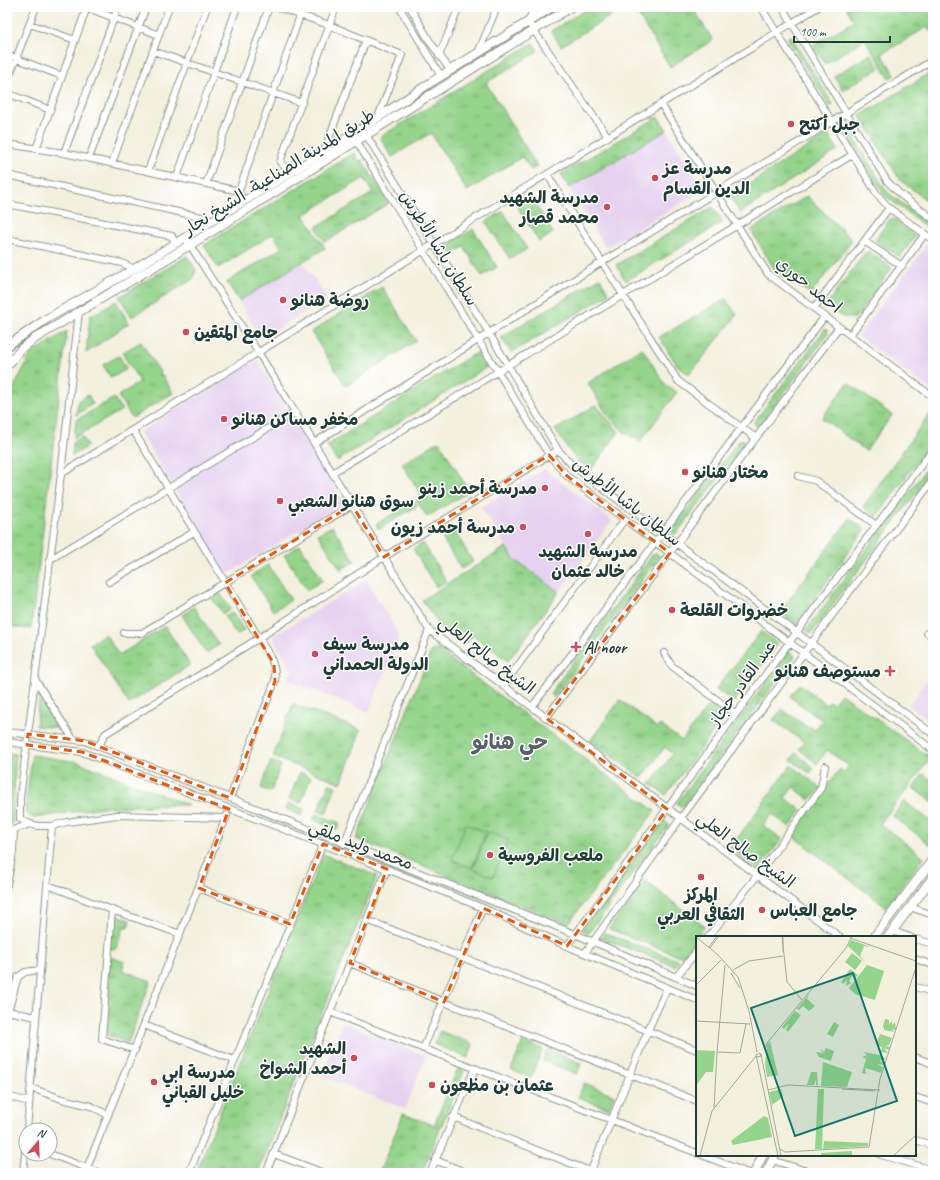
<svg xmlns="http://www.w3.org/2000/svg" width="940" height="1180" font-family="Caveat,'Playpen Sans Arabic',sans-serif">
<defs>
<pattern id="grass-tufts" width="24" height="20" patternUnits="userSpaceOnUse"><rect width="24" height="20" fill="#94d48b"/><path d="M3 7l-1-3M5 7V3M7 7l1-3M15 17l-1-3M17 17v-4M19 17l1-3" fill="none" stroke="#78ad72"/></pattern>
</defs>
<rect width="100%" height="100%" fill="#fff"/>
<filter id="ink" filterUnits="userSpaceOnUse"><feTurbulence type="fractalNoise" baseFrequency=".025" numOctaves="2"/><feDisplacementMap in="SourceGraphic" scale="8" xChannelSelector="R" yChannelSelector="G"/><feConvolveMatrix kernelMatrix="1 2 1 2 8 2 1 2 1" color-interpolation-filters="sRGB"/></filter>
<filter id="wash" filterUnits="userSpaceOnUse"><feTurbulence type="fractalNoise" baseFrequency=".012" numOctaves="4" result="noise"/><feDisplacementMap in="SourceGraphic" scale="16" xChannelSelector="R" yChannelSelector="G"/><feGaussianBlur stdDeviation="0.9" result="paint"/><feColorMatrix in="noise" values="0 0 0 0 0 0 0 0 0 0 0 0 0 0 0 0 0 1.4 0 .05"/><feComposite in="paint" operator="in"/></filter>
<g filter="url(#wash)">
<rect width="100%" height="100%" fill="#f4f0de"/>
<path fill="#e6d2f0" d="M667 130 703 190 606 248 569 188Z
M928 243 933 247V392L858 336Z
M303 262 327 298 261 339 239 301Z
M257 359 344 503 226 575 140 432Z
M544 469 612 520 559 592 514 559 481 507Z
M366 580 400 636 369 712 288 680 292 670 272 637Z
M933 672V723L909 705Z
M343 1023 426 1056 405 1109 322 1076Z"/>
<path fill="url(#grass-tufts)" stroke="#5a8860" d="M590 7H625L561 46 551 31Z
M633 7H692L713 40 670 67Z
M846 7H933V35L927 27 882 54 895 75 889 78 865 39 825 64 813 45 854 21Z
M789 36H791L833 104 831 106H829L788 39Z
M533 43 538 51 486 83 537 166 531 170 522 157 467 191 431 133 392 157 380 137Z
M871 54 879 68 843 90 834 76Z
M933 71V205L900 180 860 116Z
M658 117 667 130 569 188 561 174Z
M845 128 849 130 885 189 891 195 933 227V232L885 196 845 132Z
M828 134 838 150 740 213 730 196Z
M354 153 359 161 362 160 389 203 325 242 316 227 373 193 364 178 304 215 325 248 239 301 227 282 282 248 273 234 218 268 204 245Z
M530 196 553 233 539 242 516 204Z
M807 196 852 240 811 294 775 270 751 230Z
M713 207 723 222 626 281 616 265Z
M503 211 527 249 510 259 486 222Z
M890 219H894L915 236 914 238 900 257 876 241V238Z
M473 229 497 267 482 276 464 247 451 255 446 246Z
M869 252 891 267V269L855 318C840 318 836 315 829 301L865 253Z
M187 256 196 270 193 279 132 317 119 297Z
M600 278 609 294 511 353 501 337Z
M382 287 416 341 346 386 311 332Z
M726 299 737 315 689 375 677 365 659 337Z
M116 301 129 323 86 353 90 316Z
M825 329 827 330 828 334 759 426 755 425 754 422Z
M67 331 31 629 7 626V401L31 354Z
M141 342 173 393 132 418 118 396 140 382 122 353Z
M642 348 665 384 677 392 640 442 623 431 606 413 588 383Z
M477 352 487 367 337 461 327 445Z
M119 356 127 369 111 378 103 365Z
M848 383 892 415 866 451 822 418Z
M88 395 93 404 76 415 78 401Z
M114 398 122 410 74 438 76 420Z
M596 405 619 432 591 470 576 460 555 430Z
M932 410 933 439 877 517 863 507Z
M82 437 88 446 72 456 73 442Z
M743 439 745 442 744 444 677 533 674 534 671 532 672 529 739 441Z
M439 441 469 491 427 517 416 500 422 496 402 464Z
M933 460V471L811 634 806 630Z
M414 501 417 506 379 529 376 524Z
M850 518 865 529 796 624 780 612Z
M332 526 355 561 341 570 318 534Z
M452 526 473 562 461 569 439 533Z
M423 543 446 581 436 587 413 549Z
M300 545 323 580 307 590 284 555Z
M506 547 514 559 559 592 508 661 473 635 467 643 442 628 422 600Z
M656 553 658 554 659 557 556 695 553 697 550 694 551 692 653 554Z
M268 565 291 600 273 611 251 576Z
M220 593 231 609 223 614 212 598Z
M194 607 219 645 206 653 182 615Z
M232 612 244 630 237 635 225 617Z
M165 626 190 665 129 704 90 644 105 634 119 655Z
M761 631 778 644 734 702 716 689Z
M438 650 655 811 568 924 356 839 431 651Z
M789 651 795 656 682 808 676 804Z
M800 684 826 704 829 701 833 704 841 694 931 758 880 824 924 857 886 907 790 834 840 769 844 772 849 766 827 750 817 764 799 749 804 742 773 720 782 709 807 727H811L815 730 822 720 790 697Z
M39 697 58 728 36 726Z
M620 700 657 728 660 725 682 741 709 705 725 716 666 795 650 784 673 754 665 747 642 778 590 741Z
M293 704 361 730 341 783 273 757Z
M7 753 16 754 12 824 7 826Z
M796 753 814 768 810 773 791 760Z
M32 755 78 762 188 805 103 807 35 818 30 817 25 812Z
M271 761 281 765 271 792 261 788Z
M791 765 821 788 810 800 793 787 785 798 802 810 790 827 772 814 763 825 782 839 759 869 730 848Z
M300 772 311 777 301 803 289 799Z
M923 774 933 781V803L913 788Z
M329 784 336 786 326 813 318 811Z
M904 801 933 823V844L932 846 893 816Z
M288 803 304 809 302 816 286 809Z
M316 814 340 823 337 830 313 820Z
M663 820 669 825 588 934 582 929Z
M323 854 377 876 258 1173H196Z
M645 881 705 926 682 957 609 929Z
M115 914 130 920 128 927H124L116 949H109L113 915Z
M605 933 679 961 675 966 601 938Z
M110 957 125 962 122 970 151 981 128 1043 106 1035 104 1032Z
M440 1031 473 1044 468 1058 434 1044Z
M523 1041 543 1049 531 1078 511 1070Z
M547 1049 581 1063 577 1074 543 1061Z
M458 1068 464 1071 422 1173H379L403 1114 434 1125Z
M584 1083 614 1095 609 1109 578 1097Z"/>
<path fill="#94d48b" stroke="#5a8860" d="M466 824 486 832 472 868 452 860Z
M488 832 508 840 493 877 473 869Z"/>
</g>
<g filter="url(#ink)">
<g fill="none" stroke-linecap="round" stroke-linejoin="round">
<g stroke="#8a9689" stroke-width="8">
<path id="minor" d="M85 7 159 35
M277 7 329 25 402 55 378 117
M399 7 441 76
M410 7 429 40 450 70
M534 7 528 22 608 137
M761 7 877 194 889 208 933 240
M782 7 887 181 901 195 933 219
M30 24 75 40
M153 51 302 103
M478 53 497 7
M7 55 62 76
M439 56 459 7
M7 82 36 7
M7 93 50 110
M661 104 768 274 933 397
M365 133 489 333 558 450 574 467 933 734
M355 139 549 455 567 476 933 750
M7 144 64 153 239 191
M36 149 87 7
M324 151 366 40
M64 153 118 7
M89 158 146 7
M112 163 169 7
M148 171 207 7
M290 172 280 162 336 7
M547 174 602 262 678 381 756 438
M7 175 215 220
M177 177 237 7
M206 184 269 7
M243 202 239 191 303 7
M7 204 172 236 175 244
M7 239 122 263 134 269
M864 241 902 266
M188 242 258 352 429 630 840 937
M814 308 889 208
M79 311 61 474 20 798V819L30 824 38 826H52L67 822 117 815 226 818
M850 335 925 234
M133 430 259 638C267 652 277 664 275 681L230 798
M314 443 602 262 933 60
M332 473 852 155
M61 474 818 7
M798 476 816 481 876 525
M49 560 295 412
M109 582 194 532
M124 633H142L352 505
M927 633 933 635
M664 653 672 666 736 714
M35 679 73 739
M503 686 625 519
M532 707 825 316
M546 718 839 327
M7 732 85 741 575 934 697 986
M7 742 82 752 387 869 483 908 567 946 697 1000
M99 746 105 734 259 638 384 557 558 450
M7 832 30 824
M344 844 429 630
M7 885 13 852 14 830
M48 885 112 910 180 934
M199 888 290 924
M910 907 933 915
M112 910 102 1039 135 1050
M367 920 697 1050
M892 931 910 937
M708 937 757 876 821 788 825 766
M915 939 933 944
M567 946 736 714 933 449
M585 953 680 819 933 480
M915 959 933 965
M350 963 444 1002 697 1101
M676 977 697 951
M915 987 933 992
M7 1011 36 1017
M330 1012C452 1061 575 1105 697 1153
M7 1015 18 977 25 972 40 970
M144 1025 234 1060
M423 1049 483 908
M915 1057 933 1064
M31 1088 62 1099 91 1106 108 1115
M7 1096 29 1102
M915 1097 933 1103
M453 1117 595 1173
M27 1130 52 826
M915 1140 933 1145
M50 1154 100 1173
M274 1154 324 1173
M702 1155 748 1173
M881 1155 933 1170
M435 1160 468 1173
M772 1160 813 1173
M87 1168 227 815
M23 1173 26 1143
M189 1173 323 844
M266 1173 387 869
M430 1173 475 1068
M590 1173 648 1030 667 988"/>
</g>
<g stroke="#8a9689" stroke-width="10">
<path id="major" d="M7 346 48 318 134 269 361 129 433 81 552 7
M7 366 21 349 34 339 190 245 571 7
M874 937 933 859
M888 937 933 877
M754 1173 763 1155
M766 1173 775 1155"/>
</g>
<use href="#minor" stroke="#fff" stroke-width="6"/>
<use href="#major" stroke="#fff" stroke-width="8"/>
</g>
</g>
<path fill="none" stroke="#e8590c" stroke-width="3" stroke-dasharray="8 5" stroke-linejoin="round" d="M549 455 567 476 670 553 546 718 667 809 567 946 483 908 444 1002 350 963 387 869 323 844 290 924 199 888 229 809 82 752 27 745 28 734 85 741 230 798 275 681 274 664 225 583 352 505 384 557Z"/>
<g fill="#d1495b" stroke="#fff" stroke-width="1.5">
<circle cx="791" cy="124" r="4"/>
<circle cx="655" cy="178" r="4"/>
<circle cx="607" cy="207" r="4"/>
<circle cx="283" cy="300" r="4"/>
<circle cx="186" cy="332" r="4"/>
<circle cx="224" cy="419" r="4"/>
<circle cx="685" cy="472" r="4"/>
<circle cx="545" cy="488" r="4"/>
<circle cx="280" cy="501" r="4"/>
<circle cx="523" cy="527" r="4"/>
<circle cx="588" cy="534" r="4"/>
<circle cx="672" cy="610" r="4"/>
<path d="M574 641h4v4h4v4h-4v4h-4v-4h-4v-4h4z"/>
<circle cx="315" cy="654" r="4"/>
<path d="M888 665h4v4h4v4h-4v4h-4v-4h-4v-4h4z"/>
<circle cx="490" cy="855" r="4"/>
<circle cx="701" cy="877" r="4"/>
<circle cx="762" cy="910" r="4"/>
<circle cx="354" cy="1058" r="4"/>
<circle cx="154" cy="1082" r="4"/>
<circle cx="432" cy="1085" r="4"/>
</g>
<g text-anchor="middle" dominant-baseline="central" stroke-width="3" stroke-linejoin="round" paint-order="stroke">
<g font-size="17" font-weight="bold" fill="#1f3d34" stroke="#fff" text-anchor="start">
<text x="799" y="124">جبل أكتح</text>
<text x="663" y="168">مدرسة عز<tspan x="663" dy="20">الدين القسام</tspan></text>
<text x="599" y="197" text-anchor="end">مدرسة الشهيد<tspan x="599" dy="20">محمد قصار</tspan></text>
<text x="291" y="300">روضة هنانو</text>
<text x="194" y="332">جامع المتقين</text>
<text x="232" y="419">مخفر مساكن هنانو</text>
<text x="693" y="472">مختار هنانو</text>
<text x="537" y="488" text-anchor="end">مدرسة أحمد زينو</text>
<text x="288" y="501">سوق هنانو الشعبي</text>
<text x="515" y="527" text-anchor="end">مدرسة أحمد زيون</text>
<text x="588" y="551" text-anchor="middle">مدرسة الشهيد<tspan x="588" dy="20">خالد عثمان</tspan></text>
<text x="680" y="610">خضروات القلعة</text>
<text x="323" y="644">مدرسة سيف<tspan x="323" dy="20">الدولة الحمداني</tspan></text>
<text x="584" y="647">Al noor</text>
<text x="881" y="671" text-anchor="end">مستوصف هنانو</text>
<text x="498" y="855">ملعب الفروسية</text>
<text x="701" y="894" text-anchor="middle">المركز<tspan x="701" dy="20">الثقافي العربي</tspan></text>
<text x="770" y="910">جامع العباس</text>
<text x="346" y="1048" text-anchor="end">الشهيد<tspan x="346" dy="20">أحمد الشواخ</tspan></text>
<text x="162" y="1072">مدرسة ابي<tspan x="162" dy="20">خليل القباني</tspan></text>
<text x="440" y="1085">عثمان بن مظعون</text>
</g>
<g font-size="17" fill="#1f3d34" stroke="#fff">
<text transform="translate(279 172) rotate(-32)">طريق المدينة الصناعية- الشيخ نجار</text>
<text transform="translate(439 248) rotate(58)">سلطان باشا الأطرش</text>
<text transform="translate(809 285) rotate(39)">احمد حوري</text>
<text transform="translate(627 502) rotate(38)">سلطان باشا الأطرش</text>
<text transform="translate(487 655) rotate(38)">الشيخ صالح العلي</text>
<text transform="translate(742 683) rotate(-54)">عبد القادر حجاز</text>
<text transform="translate(361 845) rotate(21)">محمد وليد ملقي</text>
<text transform="translate(746 850) rotate(36)">الشيخ صالح العلي</text>
</g>
<g font-size="21" font-weight="bold" fill="#586169" stroke="#fff">
<text x="510" y="742">حي هنانو</text>
</g>
</g>
<g transform="translate(696 936)">
<rect width="220" height="220" fill="#f4f0de"/>
<path d="M155 4 175 11 168 10 164 20 170 27 152 10ZM156 17 166 25 159 34 149 26ZM171 29 188 35 179 64 159 58 153 52ZM154 33 162 39 159 42 156 40 153 45 155 47 150 50 151 44 147 48 145 46ZM114 57 111 63 119 70 113 75 107 70 103 74 101 73ZM99 75 105 79 92 96 90 94 93 87 88 93 86 91ZM189 83 193 84V88L196 85V89L199 86 200 94 195 93 199 96 188 94V90L186 93ZM138 86 143 89 137 101 131 98ZM184 98 196 102 193 109 189 110 194 111 193 114 188 112 192 117 185 116 186 111 180 109ZM74 105 82 139 71 141 69 128 71 109ZM124 112 128 116 130 112 138 115 135 125 123 121 120 116 127 117ZM0 114 19 115 17 136H10L0 150ZM167 116 184 119 190 123 183 125 188 127V129L181 128 187 131 185 137 169 132 170 138 166 137 170 123 166 121 171 119ZM127 126 156 136 151 151 125 150ZM115 136H121L122 150 120 149V144L118 149H111ZM85 153 87 161 76 169 73 156ZM122 153H128L126 213H119ZM68 180 72 182 76 201 37 209 35 205ZM128 205 172 207V210L127 213ZM156 215V219L148 220H125V217Z" fill="#94d48b"/>
<path fill="none" stroke="#9fa89a" stroke-width="1" d="M86 0 91 46 106 64M87 0V16M0 1 21 18 42 41 53 75 61 116M154 2 220 25M13 11 21 0M14 12 23 0M29 29 21 116 44 117 50 88M37 34 53 25 87 20M35 37 44 52M0 49 25 24M0 85 54 88M69 114 71 107 150 12 156 0M65 118 85 220M61 121 65 120 64 117 60 119 82 220M146 153 179 155M72 154 92 149 184 154M18 172 21 116M84 213 89 216 173 211 184 143 220 31M4 220 16 175 60 120M197 220 220 199"/>
<path fill="#0f766e" fill-opacity="0.15" stroke="#0f766e" stroke-width="2" d="M157 37 201 165 99 200 55 72Z"/>
<rect width="220" height="220" fill="none" stroke="#1f3d34" stroke-width="2"/>
</g>
<rect width="940" height="1180" fill="none" stroke="#fff" stroke-width="24"/>
<g transform="translate(38 1142) rotate(19)"><circle r="19" fill="#ffffff" stroke="#a5b1ae"/>
<path d="M0-3L7 15L0 10L-7 15Z" fill="#d1495b"/>
<text y="-6" font-size="11" font-weight="bold" text-anchor="middle" fill="#1f3d34">N</text>
</g>
<path d="M794 36v6h96v-6" fill="none" stroke="#1f3d34" stroke-width="2"/>
<text x="800" y="36" font-size="12" fill="#1f3d34" stroke="#ffffff" stroke-width="3" paint-order="stroke">100 m</text>
</svg>
